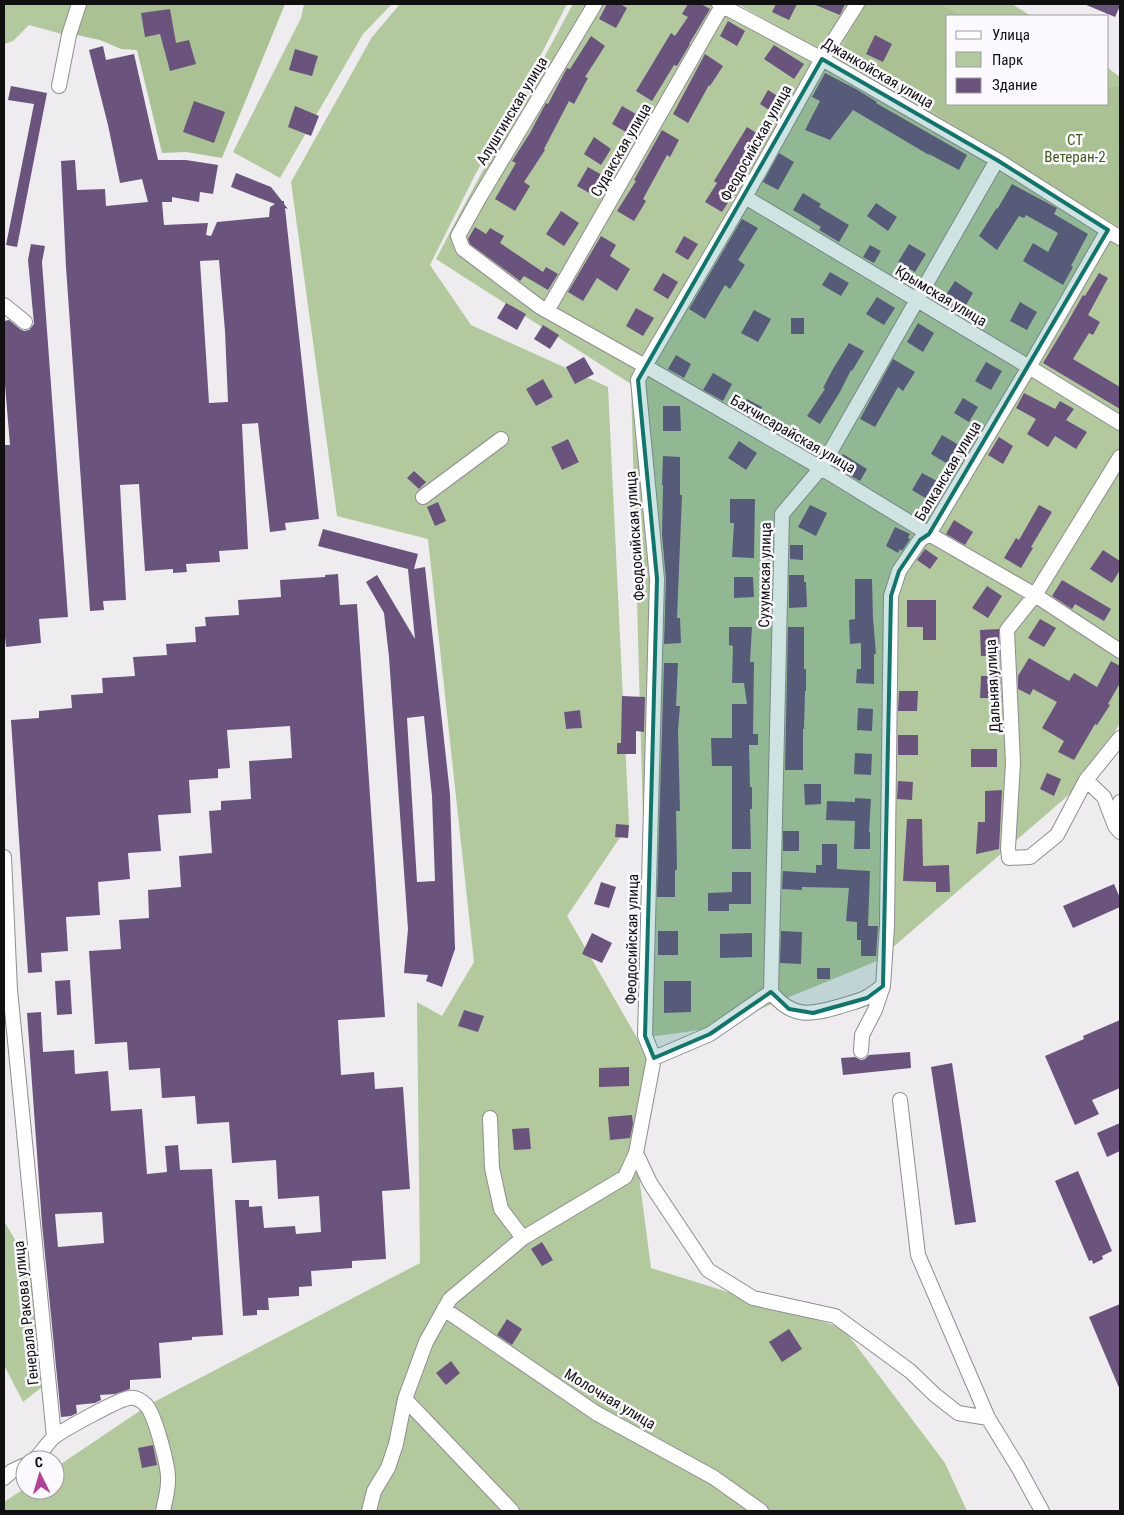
<svg xmlns="http://www.w3.org/2000/svg" width="1124" height="1515" font-family="'Roboto Condensed',sans-serif">
<rect width="100%" height="100%" fill="#eeecef"/>
<path fill="#b2c89d" fill-rule="evenodd" d="M4 4H71L62 34 29 25 13 41 4 44Z
M304 4H392L363 34 280 178 233 152 301 18Z
M400 4H567L514 107 476 173 430 265 471 325 608 387 629 824 567 916 648 1057 636 1153 651 1268 843 1328 945 1463 967 1511H4V1502L25 1488V1490H55V1468L150 1404 420 1263 417 1002 442 1016 474 962 428 539 337 516 291 182 372 37ZM543 380 553 397 536 406 526 389ZM568 439 579 461 562 470 551 447ZM580 710 581 728 566 729 564 712Z
M573 4H725L1120 240V723L1086 780 877 961 714 1028 649 1037 631 384 436 259 461 211Z
M738 4H1012L1031 16H948V104H1108V68L1120 77V229L944 122Z
M4 1221 36 1275 47 1383 23 1402 4 1365Z"/>
<path fill="#aac293" d="M82 4H285L222 158 186 152 162 153 137 50 121 49 100 40 77 35 76 24Z
M865 4H939L962 16H948V104H1108V87H1120V227L998 153 840 51Z"/>
<path fill="#6a547e" fill-rule="evenodd" d="M607 4H620L627 8 616 28 599 19Z
M688 4H701L710 9 689 44H690L677 66 674 65 652 101 636 91 671 33 675 36 688 17 682 14Z
M776 4H797L789 20 772 12Z
M813 4H845L840 15Z
M1084 4H1120V6L1115 17Z
M170 9 176 43 189 40 196 64 170 71 160 34 145 37 141 13Z
M728 21 745 31 737 46 720 36Z
M875 35 892 44 883 62 866 54Z
M591 36 605 46 585 77 588 78 574 104 569 101 544 149 545 150 524 182 530 186 515 211 495 199 516 163 512 161 530 133 546 103 548 104 567 68 570 69Z
M774 45 804 64 794 79 764 59Z
M103 46 106 60 134 54 158 160H186L218 165 213 194 200 192 199 202 172 197V202H162L164 225 208 223 206 235 211 236 217 222 269 217 270 207 275 204 231 187 236 173 271 187 282 201H284V204L288 209 285 208 319 519 285 523 286 530 270 532 258 423 242 424 248 549 219 551 220 562 186 564 187 572 173 573V569L145 571 139 484 120 485 126 600 103 601 104 610 90 611 66 267 61 161 75 160 77 190 105 189 106 206 148 202 142 179 120 183 108 125 89 50ZM219 260 225 331 228 402 209 403 200 261Z
M295 49 318 56 312 76 289 70Z
M705 54 723 66 710 86 709 85 688 123 673 114Z
M825 73 856 89 877 102 876 103 967 155 959 170 929 154V155L853 110 830 140 805 130 820 101 812 97Z
M11 86 47 93 17 247 6 245 34 104 8 100Z
M768 90 784 100 775 114 760 104Z
M194 101 225 112 214 143 183 132Z
M295 106 319 116 311 136 288 127Z
M622 106 641 117 631 135 612 124Z
M747 127 761 136 723 198 729 201 722 212 705 202 717 183 714 181Z
M662 130 679 140 670 157 667 155 643 199 646 201 634 221 617 211 636 181 634 180Z
M594 137 611 149 601 165 584 154Z
M779 153 794 162 778 190 763 182Z
M588 167 609 179 598 198 577 186Z
M1012 184 1057 208 1054 214 1088 234 1071 266 1073 267 1063 285 1023 261 1033 243 1048 252 1058 233 1026 215 1024 218 1019 216 997 250 979 236 996 209 998 208Z
M803 193 821 204 819 207 849 225 839 242 819 230 821 227 793 210Z
M876 203 897 217 888 231 867 216Z
M561 211 579 223 564 246 546 234Z
M742 219 758 228 738 260 745 265 730 289 725 285 705 319 689 309Z
M475 227 486 234 490 228 504 236 500 243 543 272 546 267 558 274 548 290 524 276 520 281 470 244 468 239Z
M601 236 616 245 610 256 630 269 617 291 597 278 583 301 568 292Z
M684 236 698 244 688 260 675 252Z
M31 244 45 246 42 262 68 617 39 619 41 643 6 647 4 626V445H10L4 373V321L9 320 20 329 24 331 29 330 34 324 28 260Z
M909 244 926 254 915 272 898 262Z
M870 245 881 251 874 263 863 257Z
M830 272 849 283 841 296 822 285Z
M663 273 678 282 668 299 653 290Z
M1099 273 1108 278 1088 315 1100 322 1093 335 1089 333 1073 359 1120 387V409L1043 363 1066 325 1083 295 1085 296Z
M955 281 973 293 962 312 942 301Z
M877 297 895 308 884 325 866 314Z
M1020 302 1037 312 1027 330 1010 321Z
M506 303 526 314 517 330 497 318Z
M636 308 654 318 643 336 626 326Z
M754 310 771 319 758 342 741 333Z
M791 318H804V334H791Z
M918 323 934 333 923 352 907 342Z
M543 325 559 335 550 349 534 339Z
M849 343 864 351 852 371 851 370 840 392 820 424 807 416 825 389 823 388 833 369Z
M676 355 691 364 684 378 668 369Z
M584 357 594 374 575 384 566 367Z
M893 359 915 372 903 391 898 387 875 427 860 419Z
M986 362 1002 371 991 390 975 381Z
M713 373 732 384 723 401 703 390Z
M543 379 553 397 536 406 526 389Z
M1024 393 1055 409 1060 401 1074 409 1066 420 1087 432 1076 449 1055 436 1048 447 1027 434 1036 419 1016 408Z
M963 398 978 407 969 422 954 413Z
M747 399 762 407 754 419 740 411Z
M663 406H680L681 431H663Z
M942 435 959 445 948 464 931 454Z
M999 437 1013 446 1003 464 988 455Z
M568 439 579 462 562 470 551 447Z
M739 441 757 453 746 470 728 458Z
M843 454 867 469 860 481 835 467Z
M663 456 680 457V495H682L677 618H680L681 643 664 644 666 579 662 535 663 485H662Z
M414 471 426 482 419 489 407 478Z
M922 473 937 481 927 499 912 490Z
M730 499H755L754 558 732 557 734 523H730Z
M438 502 446 521 435 526 427 507Z
M810 505 827 513 816 536 798 527Z
M1039 505 1052 512 1031 547 1033 548 1021 568 1004 558 1016 538 1019 540Z
M954 520 973 532 965 545 946 534Z
M895 527 910 534 908 538 910 539 902 551 900 549 898 553 886 546Z
M323 529 418 554 414 569 425 567 450 794 455 949 442 987 426 981 428 975 404 973 408 929 389 657 384 613 366 582 377 575 415 639 408 569 318 546ZM424 716 432 796 435 881 417 882 407 718Z
M790 545H803V560L790 559Z
M925 549 938 558 930 569 917 560Z
M1103 550 1120 561V570L1112 583 1090 569Z
M338 574 340 605 357 604 385 1017 338 1020 341 1075 374 1072 375 1089 403 1087 410 1189 382 1191 386 1259 352 1261V1268L311 1271 312 1286 299 1287V1296L268 1298 269 1310H257V1315L243 1316 235 1200H249V1207L262 1206 264 1228 295 1226 296 1234 321 1232 319 1196 278 1199 276 1160 232 1163 229 1122 197 1124 195 1096 162 1098 160 1068 129 1070 127 1042 95 1044 89 951 121 949 119 920 149 918 148 890 181 887 179 856 212 853 209 811 221 810V801L251 799 249 761 292 758 290 726 227 730 230 768 218 769V778L189 780 191 813 158 815 161 851 128 853 130 879 98 882 100 915 66 917 68 951 41 953 42 972 28 973 11 720 39 718V711L72 708 71 695 103 693 102 678 135 676 133 657 167 655 166 644 196 642 195 627 206 626 205 617 239 615 238 600 281 597 280 580 325 577V575Z
M789 575H804V582H806L807 607 789 608Z
M734 577H753L754 597 734 598Z
M855 579H872L873 618 876 654H874V684L856 683 857 669H861V643L850 644 849 620 855 619Z
M1062 580 1111 609 1104 621 1075 604 1072 609 1052 596Z
M987 586 1002 596 988 618 972 608Z
M907 600H936V640H923V627H907Z
M1040 619 1056 628 1044 647 1028 638Z
M729 627H752L750 662H754L753 734H758V745H749L750 787H752V809H750L751 849H732V766H712L711 738H732V704H747L744 683H732L733 646 729 645Z
M788 627H804V669H806V691H805L804 729H803V770H785Z
M999 629V655L981 656 980 630Z
M1029 658 1069 681 1074 673 1097 687 1111 661 1120 666V683L1108 704 1110 705 1097 725 1095 724 1074 760 1058 752 1064 741 1042 728 1057 702 1033 689 1030 695 1018 689V676Z
M664 663H678L676 706H680L678 730 680 811H676L677 870H675V897H657Z
M981 676H1000L1001 698H980Z
M899 691H918L917 711H898Z
M622 696 645 697 644 732 636 731V754H617V743H621Z
M858 708 873 709 872 731 857 730Z
M580 710 582 728 566 729 564 712Z
M898 735H918V755H898Z
M971 749H997V767H971Z
M855 753 872 754 871 775 854 774Z
M1047 773 1061 779 1054 796 1040 789Z
M898 781 913 782 912 800 897 799Z
M804 784H821V804L805 805Z
M1002 790 999 849 976 854 978 822H985V791Z
M855 798 871 799 869 832H870V849H854L855 821 826 820 827 801 855 802Z
M907 819H922L923 866 949 865 950 892H936V882L903 881Z
M616 824 629 825 628 838 615 837Z
M783 831H799V851H783Z
M822 844H837V869L870 871 868 926H878L876 956H861V940H857V922L846 921 849 888 802 887V890L782 889 783 871 816 873V865H822Z
M732 872H751V904H729V911H708V893L732 892Z
M601 882 616 887 609 908 594 904Z
M1114 884 1120 898V907L1073 928 1063 906Z
M658 931H678V955H658Z
M781 931 802 932 801 964 780 963Z
M592 933 612 943 602 963 582 954Z
M752 933V957L720 958V934Z
M817 968H830V979H817Z
M70 980 72 1014 57 1015 55 981Z
M664 981H691V1012L664 1013Z
M464 1010 484 1016 478 1032 458 1026Z
M41 1012 43 1052 74 1050 75 1074 108 1071 111 1111 142 1109 147 1174 167 1172 165 1146 178 1145 180 1170 212 1169 223 1335 192 1337V1340L159 1343 161 1378 130 1380V1389L115 1394 100 1395 101 1400 95 1403 76 1405 77 1413 71 1416 61 1417 42 1224 27 1013ZM102 1212 104 1243 58 1247 55 1214Z
M1120 1020V1088L1092 1100 1099 1114 1075 1125 1045 1056 1084 1039 1083 1036Z
M910 1052 911 1068 843 1075 841 1058 855 1057 861 1060 865 1059 869 1055Z
M952 1063 976 1222 955 1225 931 1067Z
M629 1067V1086L599 1087V1068Z
M632 1115 633 1124 630 1138 610 1140 608 1117Z
M1120 1123V1151L1107 1157 1097 1133Z
M529 1128 531 1149 514 1150 512 1129Z
M1078 1171 1112 1251 1102 1256 1103 1259 1093 1264 1092 1260 1089 1261 1055 1181Z
M542 1242 553 1260 542 1266 531 1249Z
M1120 1304V1390L1089 1317Z
M507 1319 522 1329 512 1345 497 1335Z
M789 1329 802 1349 782 1362 769 1342Z
M451 1361 460 1373 446 1385 436 1373Z
M153 1445 157 1465 142 1468 138 1448Z"/>
<g fill="none" stroke-linecap="round" stroke-linejoin="round">
<g stroke="#8f8d90" stroke-width="16">
<path id="minor" d="M595 4 478 200 458 236 463 249 540 307 645 366 821 468 929 534 1035 595 1120 651
M719 4 822 59 997 160 1120 238
M59 86 69 35 79 4
M745 197 1029 367 1120 423
M4 305 25 322
M547 311 722 6
M1120 457 1035 595 1007 630 1013 763 1008 848 1009 858 1030 857 1057 835 1086 780 1120 738
M423 497 501 439
M1086 780 1104 797 1115 826 1120 832
M1115 825 1120 802
M4 857 10 990 54 1437
M771 992 782 514 821 468 997 160
M861 1051 862 1035 875 1010 883 986
M654 1058 710 1034 771 992C792 1019 811 1015 841 1006 850 1003 860 1001 867 997 873 994 878 989 883 986L887 926 891 596 899 571 920 540 929 534 1029 367 1108 230
M900 1100 918 1255 988 1418 1018 1467 1042 1511
M490 1118 492 1168 501 1209 523 1238
M636 1153 650 1183 708 1270 753 1298 835 1316 910 1371 935 1395 958 1413 988 1418
M444 1309 596 1413 713 1477 761 1511
M405 1399 512 1511
M34 1460C42 1453 47 1443 54 1437 63 1430 119 1399 129 1398 135 1397 141 1400 146 1405 155 1415 169 1467 168 1481 168 1491 165 1501 163 1511
M4 1478 12 1471 25 1465
M369 1511 374 1491 388 1468 396 1444 405 1399 426 1342 450 1299 523 1238 625 1177 636 1153 654 1058 645 1036 657 579 638 380 645 366 745 197 822 59 857 4"/>
</g>
<use href="#minor" stroke="#fff" stroke-width="14"/>
</g>
<path fill="#0f766e" fill-opacity="0.2" stroke="#0f766e" stroke-width="4" stroke-linejoin="round" d="M822 59 997 160 1108 230 929 534 920 540 899 571 891 596 883 986 867 998 813 1013 789 1009 771 992 710 1034 654 1058 645 1036 657 579 638 380Z"/>
<g text-anchor="middle" dominant-baseline="central" stroke-width="5" stroke-linejoin="round" paint-order="stroke">
<g font-size="15" fill="#111011" stroke="#fbf9fd">
<text transform="translate(878 73) rotate(30)">Джанкойская улица</text>
<text transform="translate(512 111) rotate(-59)">Алуштинская улица</text>
<text transform="translate(756 143) rotate(-61)">Феодосийская улица</text>
<text transform="translate(621 150) rotate(-60)">Судакская улица</text>
<text transform="translate(941 296) rotate(31)">Крымская улица</text>
<text transform="translate(793 434) rotate(30)">Бахчисарайская улица</text>
<text transform="translate(948 471) rotate(-59)">Балканская улица</text>
<text transform="translate(635 536) rotate(-94)">Феодосийская улица</text>
<text transform="translate(765 575) rotate(-89)">Сухумская улица</text>
<text transform="translate(993 686) rotate(-93)">Дальняя улица</text>
<text transform="translate(632 939) rotate(-89)">Феодосийская улица</text>
<text transform="translate(26 1313) rotate(-96)">Генерала Ракова улица</text>
<text transform="translate(610 1399) rotate(31)">Молочная улица</text>
</g>
<g font-size="15" fill="#3f5d19" stroke="#fbf9fd">
<text x="1075" y="140">СТ<tspan x="1075" dy="17">Ветеран-2</tspan></text>
</g>
</g>
<rect width="1124" height="1515" fill="none" stroke="#111011" stroke-width="10"/>
<rect x="946" y="15" width="162" height="90" fill="#fbf9fd" stroke="#9d9c9f"/>
<rect x="956" y="31" width="25" height="8" fill="#ffffff" stroke="#9d9c9f"/>
<text x="992" y="40" font-size="15" fill="#111011">Улица</text>
<rect x="956" y="52" width="25" height="15" fill="#b2c89d" stroke="#9d9c9f"/>
<text x="992" y="65" font-size="15" fill="#111011">Парк</text>
<rect x="956" y="78" width="25" height="15" fill="#6a547e" stroke="#9d9c9f"/>
<text x="992" y="90" font-size="15" fill="#111011">Здание</text>
<g transform="translate(40 1475) rotate(355)"><circle r="24" fill="#fbf9fd" stroke="#9d9c9f"/>
<path d="M0-4L9 19L0 12L-9 19Z" fill="#b34099"/>
<text y="-8" font-size="14" font-weight="bold" text-anchor="middle" fill="#111011">С</text>
</g>
</svg>
